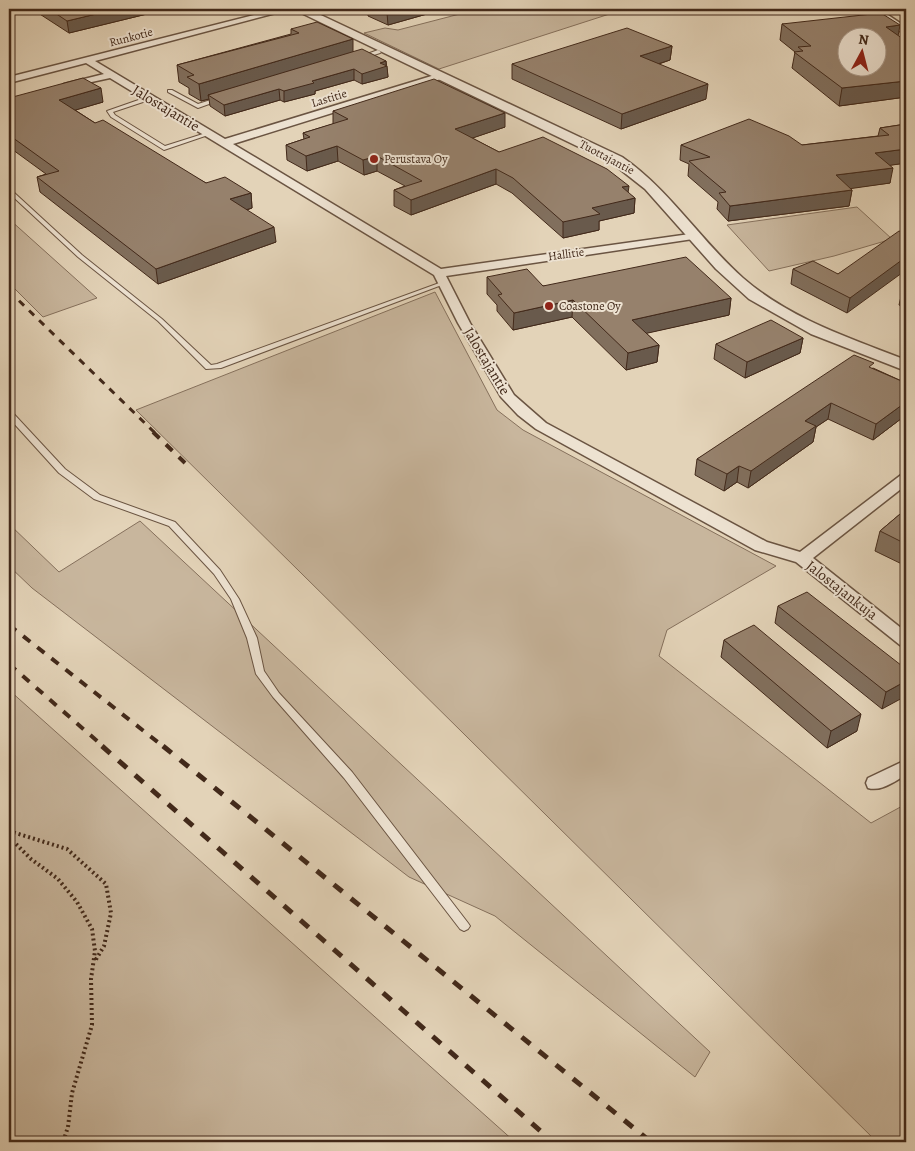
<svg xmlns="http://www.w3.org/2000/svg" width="915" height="1151" font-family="Alegreya,serif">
<rect width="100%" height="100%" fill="#e3d3b8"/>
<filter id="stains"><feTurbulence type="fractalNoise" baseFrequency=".004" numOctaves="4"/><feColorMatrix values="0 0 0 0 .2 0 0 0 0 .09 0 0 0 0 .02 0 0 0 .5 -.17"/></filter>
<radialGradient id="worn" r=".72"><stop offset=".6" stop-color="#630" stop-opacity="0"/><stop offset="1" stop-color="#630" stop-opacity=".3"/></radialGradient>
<path fill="#c8b69d" stroke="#85705c" d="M479 9H625L439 69 364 33 385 28 398 30Z
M857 207 892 239 834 256 769 271 727 225Z
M9 219 97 298 43 317 9 283Z
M435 292 497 410 523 430 776 566 667 630 659 656 871 823 906 804V1142H877L136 410Z
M140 521 710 1052 695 1077 495 916 409 877 32 588 9 566V524L59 572Z
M9 690 515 1142H9V857L11 854 9 853Z"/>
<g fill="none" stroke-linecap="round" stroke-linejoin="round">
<g stroke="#6a5442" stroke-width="2">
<path id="service" d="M378 50 381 52 380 53 362 59 359 57Z
M168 90H172L198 104 220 97 223 99 198 108 168 92Z
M150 96 153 98 152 99 113 112 115 115 165 146 206 133 211 134 164 150 111 117 107 111Z
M9 188 82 255 162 319 211 365 217 364 442 282H446L447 283 221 368 206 369 158 321 78 257 9 193Z
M9 412H12L65 469 100 495 175 522 220 570 239 599 257 638 264 671 279 693 352 772 468 923 470 926 468 929 464 931 460 929 344 778 273 697 256 674 247 638 231 599 214 574 169 526 94 499 59 473 9 418Z"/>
</g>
<g stroke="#6a5442" stroke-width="3">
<path id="minor" d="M278 9H291L95 61 225 139 438 74H444V78L233 144 441 269 697 233 699 235 693 239 446 276 470 323 514 395 546 423 767 542 800 552 901 475 906 474V485L813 558 906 632V647L900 645 796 562 755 550 536 429 518 415 501 397 458 323 434 275 110 78 64 88V84L104 74 86 63 9 83V77Z
M906 760V775C895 781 881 792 868 788L866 783 868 778Z"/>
</g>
<g stroke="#6a5442" stroke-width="3">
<path id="tertiary" d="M293 9H308L622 157C670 190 700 240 743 278 790 319 850 338 906 360V371L811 334 749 299 716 269 645 189 612 163Z
M866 9H879L906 27V35Z"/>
</g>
<path stroke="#42291a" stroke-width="4" stroke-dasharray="2 3" stroke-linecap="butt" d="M9 831 67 849 106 884 111 913 104 946 95 961
M9 837 31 859 58 879 77 902 92 929 95 951 91 979 92 1025 72 1093 68 1127 63 1142"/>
<use href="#service" fill="#ede2d1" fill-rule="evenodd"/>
<use href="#minor" fill="#ede2d1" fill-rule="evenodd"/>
<use href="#tertiary" fill="#ede2d1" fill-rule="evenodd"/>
<path stroke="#42291a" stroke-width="3" stroke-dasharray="7 7" stroke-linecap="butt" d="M9 291 155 433"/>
<path stroke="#42291a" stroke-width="4" stroke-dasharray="9 9" stroke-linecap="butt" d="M153 432 185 463
M9 625 164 747
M9 664 104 747"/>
<path stroke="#42291a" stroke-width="5" stroke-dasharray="11 11" stroke-linecap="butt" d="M102 746 553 1142
M163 746 651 1142"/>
</g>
<path fill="#816f5d" stroke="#42291a" d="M32 9H150L151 13 69 33Z
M368 9H441V10L388 25 368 16Z
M782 24 898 36 906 41V97L839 106 792 68 795 52 780 40Z
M291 29 353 52 386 61 388 77 362 84 354 80 315 91V94L284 102 280 100 225 116 210 106 209 99 201 101 189 94V88L179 82 177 65 291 34Z
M672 46 670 60 659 64 706 99 621 129 512 79V64Z
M9 98 103 102 75 110 95 123 206 183 251 193 252 208 247 210 276 242 158 284 40 192 37 177 46 174 9 147Z
M333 111 505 127 472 138 499 152 628 193 635 198 634 213 599 221V230L563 238 512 193 496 184 411 215 394 206V190L405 186 377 171 364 175 338 161 307 171 287 160 286 145 304 139 303 133 333 124Z
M906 124V163L890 165V183L850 188 852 190 849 206 728 221 717 209 718 202 688 176 689 164 680 160 681 145H802L878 136 880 128Z
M906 233 847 313 791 284 793 269 838 274Z
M487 277 543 286 731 298 729 315 646 333 659 345 657 362 626 370 572 317 513 330 497 311V305L487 294Z
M906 289V308L899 305 902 292Z
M803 338 800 353 745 378 714 359 716 344Z
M873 368 906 383V415L873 440 828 419 816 427 813 442 748 488 737 482 724 491 695 475 697 459Z
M906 509V566L875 551 880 531Z
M778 606 906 669 882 709 775 623Z
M724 640 857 731 827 748 721 657Z"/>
<path fill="#695a4c" stroke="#42291a" d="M117 9H150L151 13 69 33 67 21Z
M402 9H441V10L388 25 387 13Z
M900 25 897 42 886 27Z
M353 39V55L208 95 209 99 201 101 199 84Z
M672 46 670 60 639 70 640 56Z
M386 61V67L387 66 388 77 362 84V74L380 63Z
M354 69V80L315 91V94L284 102V91L312 81Z
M906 81V97L839 106 842 88Z
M708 84 706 99 621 129 622 114Z
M101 88 103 102 62 114 59 100Z
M279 89 280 100 225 116 224 105Z
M505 113V127L455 144V129Z
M337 146 338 161 307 171 306 156Z
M906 149V163L872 168 875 153Z
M377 156V171L364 175 363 160Z
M893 168 890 183 834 191 836 175Z
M496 169V184L411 215V200Z
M629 186 627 200 635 198 634 213 599 221V230L563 238V222L592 208 622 187Z
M852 190 849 206 728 221 730 206Z
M251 193 252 208 232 214 230 199Z
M274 227 276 242 158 284 156 269Z
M906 247V270L847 313 850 298Z
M731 298 729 315 630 337 632 320Z
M573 300 572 317 513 330 514 313Z
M803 338 800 353 745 378 747 362Z
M659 345 657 362 626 370 628 353Z
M906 402V415L873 440 876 424Z
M831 403 828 419 816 427 813 442 748 488 751 471 805 421Z
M739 466 737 482 724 491 727 474Z
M906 681V696L882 709 886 692Z
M861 714 857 731 827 748 831 731Z"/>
<path fill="#96816c" stroke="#42291a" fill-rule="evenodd" d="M49 9H117L67 21Z
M379 9H402L387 13Z
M881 13 900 25 886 27 906 41V81L842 88 794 52 803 51 798 47 811 46 782 24ZM848 38H878V68H848Z
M317 22 353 39 199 84 187 77 194 75 177 65 299 33 291 29Z
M627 28 672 46 640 56 708 84 622 114 512 64Z
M362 49 386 61 380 63 387 66 362 74 354 69 312 81 314 83 284 91 279 89 224 105 208 95Z
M83 78 101 88 59 100 95 123 103 120 206 183 225 177 251 193 230 199 274 227 156 269 37 177 59 171 9 135V98Z
M434 79 505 113 455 129 499 152 543 137 607 169 629 186 622 187 635 198 592 208 600 214 563 222 513 178 496 169 411 200 394 190 422 181 377 156 363 160 337 146 306 156 286 145 310 137 303 133 348 119 333 111Z
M749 119 789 136 802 145 889 135 880 128 906 124V149L875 153 893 168 836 175 852 190 730 206 719 193 726 192 689 161 710 157 681 145Z
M899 231 906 233V247L902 250 906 252V257L850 298 793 269 813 261 838 274Z
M686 257 731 298 632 320 659 345 628 353 573 300 514 313 498 295 502 294 487 277 527 269 543 286Z
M906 289V294L902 292Z
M771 320 803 338 747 362 716 344Z
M854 355 874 363 869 367 906 383V402L876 424 831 403 805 421 816 426 751 471 739 466 727 474 697 459Z
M906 509V544L880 531Z
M807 592 906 669V681L886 692 778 606Z
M754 625 861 714 831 731 724 640Z"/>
<g fill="#8f2418" stroke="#ede2d1" stroke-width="2">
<circle cx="374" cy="159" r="5"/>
<circle cx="549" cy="306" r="5"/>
</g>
<g text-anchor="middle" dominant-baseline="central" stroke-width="4" stroke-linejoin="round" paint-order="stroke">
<g font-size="12" fill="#42291a" stroke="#ede2d1">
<text transform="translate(131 37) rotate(-15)">Runkotie</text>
<text transform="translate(329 98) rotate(-17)">Lastitie</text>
<text transform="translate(607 157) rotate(28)">Tuottajantie</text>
<text transform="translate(566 254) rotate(-8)">Hallitie</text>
</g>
<g font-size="12" fill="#42291a" stroke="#ede2d1" text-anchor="start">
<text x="384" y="159">Perustava Oy</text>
<text x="559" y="306">Coastone Oy</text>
</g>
<g font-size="15" fill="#42291a" stroke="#ede2d1">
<text transform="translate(166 108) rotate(31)">Jalostajantie</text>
<text transform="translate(487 361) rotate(59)">Jalostajantie</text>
<text transform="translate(842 590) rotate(38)">Jalostajankuja</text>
</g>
</g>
<rect width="915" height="1151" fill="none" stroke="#e3d3b8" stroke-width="30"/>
<rect x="10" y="10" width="895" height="1131" fill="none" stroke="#42291a" stroke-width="2.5"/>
<rect x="15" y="15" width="885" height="1121" fill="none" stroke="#42291a"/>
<g transform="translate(862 52) rotate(7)"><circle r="24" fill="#ede2d1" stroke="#a99888"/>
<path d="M0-4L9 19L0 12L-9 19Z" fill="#8f2418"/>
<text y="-8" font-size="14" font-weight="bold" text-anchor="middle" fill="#42291a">N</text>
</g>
<rect width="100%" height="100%" filter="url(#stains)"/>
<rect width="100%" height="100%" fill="url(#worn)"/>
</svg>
